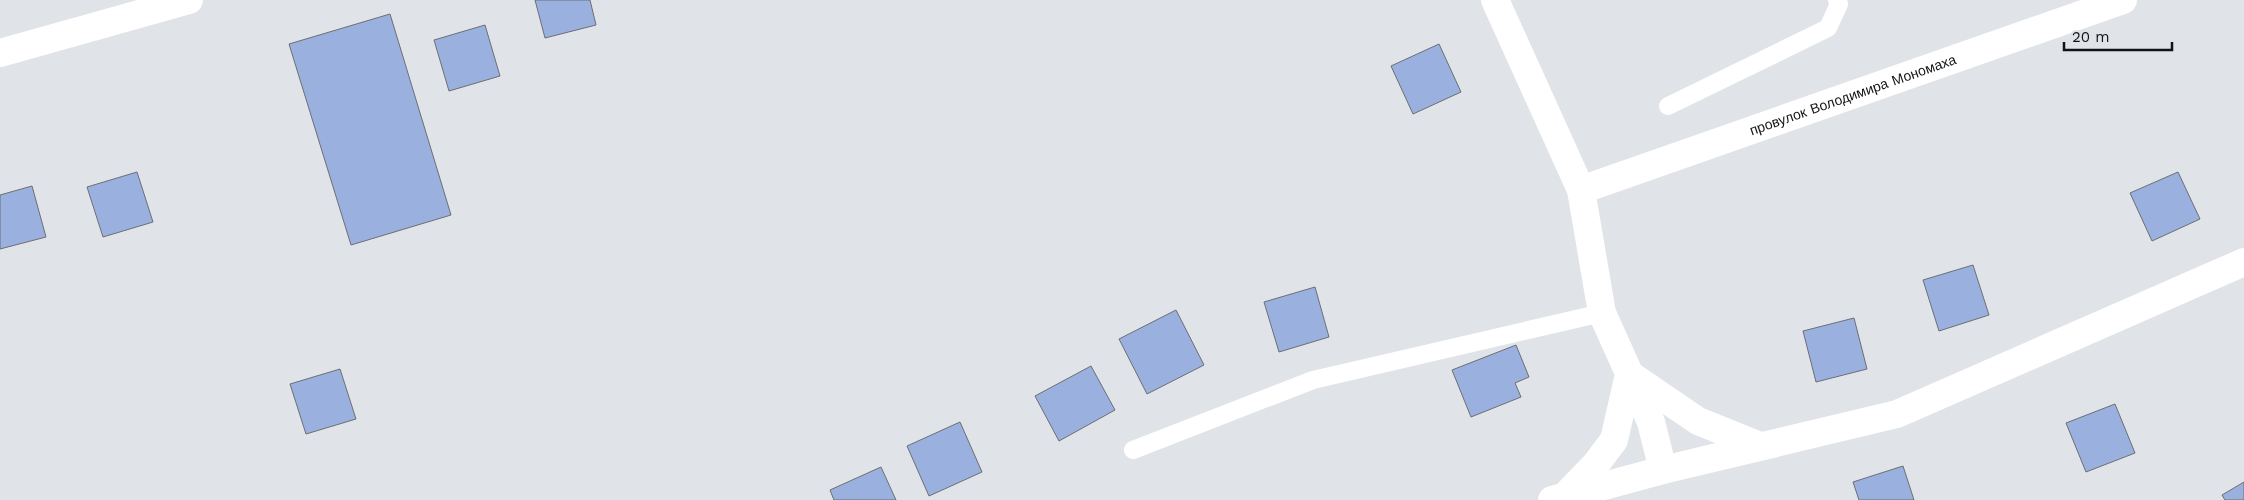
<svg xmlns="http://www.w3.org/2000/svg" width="2244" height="500" font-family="'Work Sans',sans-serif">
<rect width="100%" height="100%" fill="#e0e3e8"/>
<path fill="#9ab1df" stroke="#6c6e72" d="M535 0H590L596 25 545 38Z
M390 14 451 215 351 245 289 44Z
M485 25 500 76 449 91 434 40Z
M1439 44 1461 92 1413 114 1391 66Z
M137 172 153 222 103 237 87 187Z
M2178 172 2200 219 2152 241 2130 193Z
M32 186 46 237 0 249V195Z
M1973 265 1989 315 1939 331 1923 280Z
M1315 287 1329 337 1279 352 1264 302Z
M1176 310 1204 365 1147 394 1119 339Z
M1854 318 1867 369 1816 382 1803 331Z
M1516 345 1529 377 1515 383 1521 397 1471 417 1452 370Z
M1091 366 1115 410 1059 441 1035 396Z
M340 369 356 419 306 434 290 384Z
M2115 404 2135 453 2086 472 2066 423Z
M960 422 982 472 929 496 907 446Z
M1903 466 1914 500H1859L1853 482Z
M881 467 896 500H834L830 490Z
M2244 482V500H2225L2222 495Z"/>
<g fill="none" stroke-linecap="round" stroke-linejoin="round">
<path stroke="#fff" stroke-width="18" d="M1668 106 1828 28 1839 4 1837 0
M1133 450 1313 380 1602 313"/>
<g stroke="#fff" stroke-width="28">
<path d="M1495 0 1581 190 1602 313 1651 422 1663 470"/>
<path d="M0 53 189 0"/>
<path id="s1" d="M1581 190 2123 0"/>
<path d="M1629 374 1698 421 1760 446"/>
<path d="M1566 495 1596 464 1614 440 1629 374"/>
<path d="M1552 500 1663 470 1897 414 2244 262"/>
</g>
</g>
<g text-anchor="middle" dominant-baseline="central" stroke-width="4.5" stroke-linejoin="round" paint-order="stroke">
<g font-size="14" fill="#121315" stroke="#e0e3e8">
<text stroke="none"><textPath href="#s1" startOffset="288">провулок Володимира Мономаха</textPath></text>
</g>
</g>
<path d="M2064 42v8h108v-8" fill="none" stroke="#121315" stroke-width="2.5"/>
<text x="2072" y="42" font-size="15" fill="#121315" stroke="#e0e3e8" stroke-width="4" paint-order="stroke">20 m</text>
</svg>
